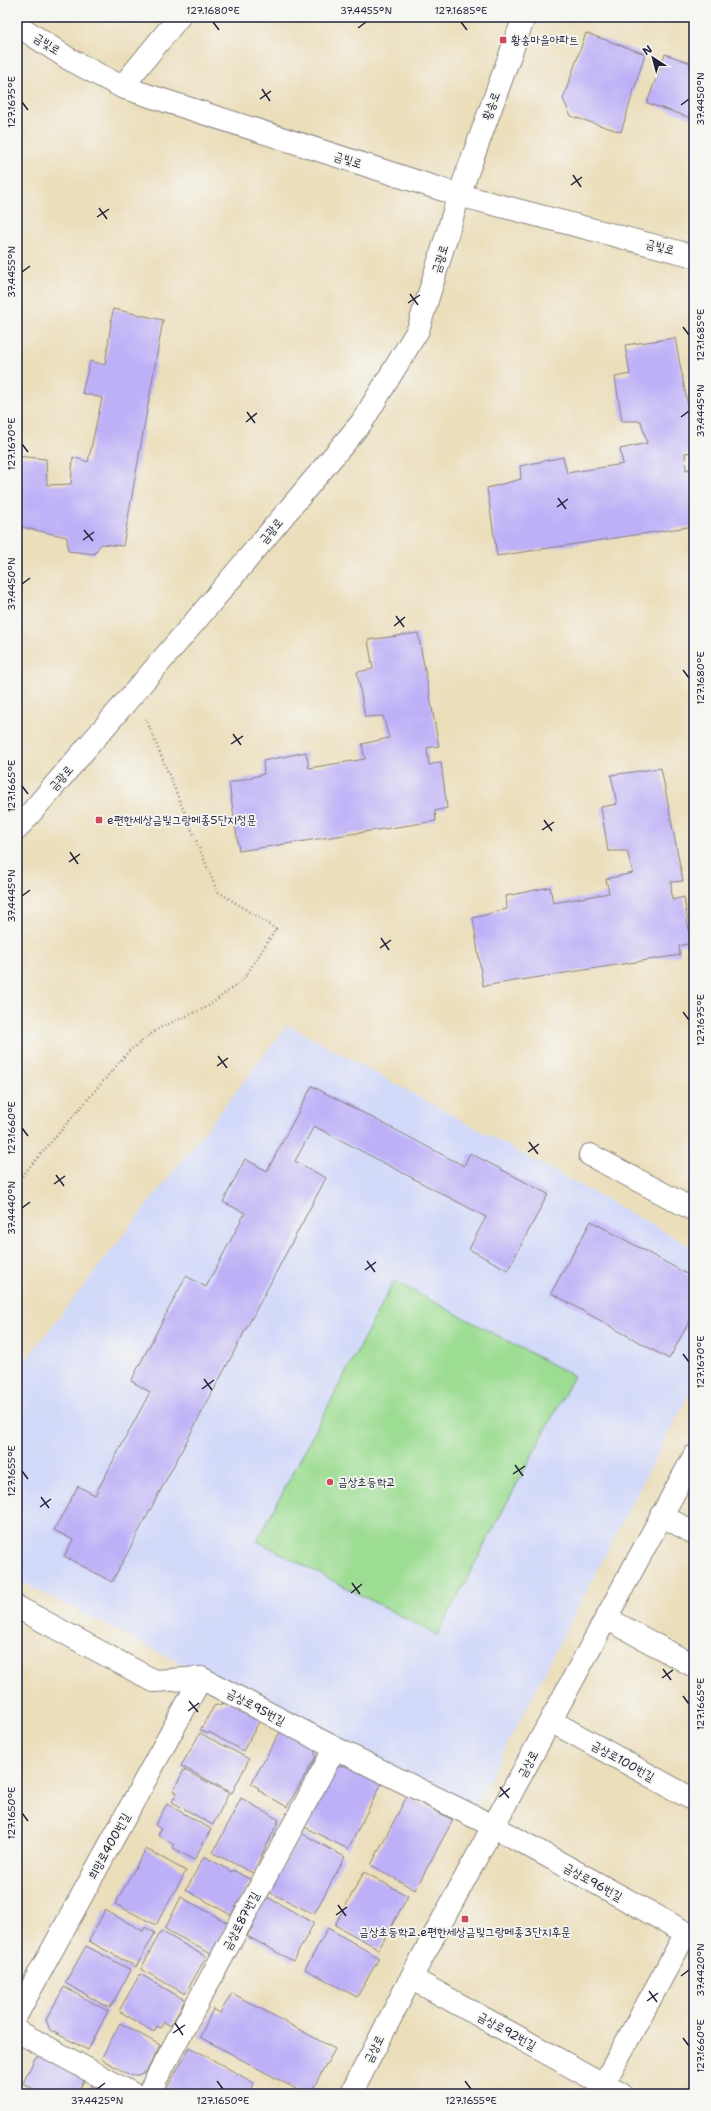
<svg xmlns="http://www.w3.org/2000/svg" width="711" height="2111" font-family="'Shantell Sans','Poor Story',sans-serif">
<rect width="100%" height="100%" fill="#f6f6f2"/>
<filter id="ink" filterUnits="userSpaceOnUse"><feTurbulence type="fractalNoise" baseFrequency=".025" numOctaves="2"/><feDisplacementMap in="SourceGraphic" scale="8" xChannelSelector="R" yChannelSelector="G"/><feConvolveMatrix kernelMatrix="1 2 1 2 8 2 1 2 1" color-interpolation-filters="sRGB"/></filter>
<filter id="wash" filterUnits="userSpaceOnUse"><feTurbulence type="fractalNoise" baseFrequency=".012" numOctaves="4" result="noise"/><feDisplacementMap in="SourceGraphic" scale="16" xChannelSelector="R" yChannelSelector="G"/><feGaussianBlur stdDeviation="0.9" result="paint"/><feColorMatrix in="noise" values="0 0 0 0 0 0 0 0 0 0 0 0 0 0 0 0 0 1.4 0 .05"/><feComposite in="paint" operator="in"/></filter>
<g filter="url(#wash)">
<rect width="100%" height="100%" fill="#ebdebb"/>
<path fill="#d2d9f9" d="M288 1025 694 1248V1384L472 1812 17 1580V1371Z"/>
<path fill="#9ddd93" stroke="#608067" d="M394 1281 574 1376 437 1635 257 1541Z"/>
<g id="blocks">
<path fill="#beb0f7" d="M586 33 645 54 621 132 571 116 563 99Z
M665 54 694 64V119L647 103Z
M113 309 163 320 123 546 101 544 94 554 68 551 67 537 17 526V456L46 459 47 485 71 484 73 457 88 462 102 398 82 393 90 361 105 365Z
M675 338 694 438V452L685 453 686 470 694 468V516H692L694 526 497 556 487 488 521 479 520 466 563 457 567 473 623 464 620 449 647 443 641 421H622L615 377 630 374 625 345Z
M418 633 439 746 427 748 429 765 441 762 447 808 435 811 436 821 239 851 229 783 264 774 263 761 306 752 309 768 365 759 362 744 389 738 383 716 365 717 357 672 373 669 368 640Z
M661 768 683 881 671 882 672 900 684 897 691 943 679 946 680 955 483 986 473 918 507 909 506 896 550 887 553 903 609 893 606 879 633 873 627 851H608L601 807 617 804 611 775Z
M312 1086 464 1166 470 1153 548 1194 508 1270 469 1249 486 1217 314 1126 295 1161 326 1178 112 1582 64 1556 73 1540 54 1530 78 1486 95 1495 150 1392 131 1381 186 1276 206 1287 245 1213 223 1202 245 1159 267 1171Z
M591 1221 694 1278V1313L669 1359 551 1293Z
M237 1700 263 1715 243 1751 209 1732 208 1734 200 1730 214 1706Z
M281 1730 312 1745 316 1756 287 1807 258 1790 259 1788 251 1784Z
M200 1733 249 1759 232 1793 181 1766Z
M347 1765 382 1783 348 1849 304 1827 336 1767Z
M184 1770 229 1793 213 1825 172 1802 177 1792 173 1791Z
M407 1796 453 1820 415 1890 371 1865Z
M241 1798 279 1820 253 1873 213 1853Z
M167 1804 211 1829 194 1860 173 1848 174 1845 158 1835 161 1829 155 1825Z
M301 1833 345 1857 314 1914 269 1892Z
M146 1849 186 1871 156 1925 115 1904Z
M204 1856 232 1872 233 1870 251 1880 231 1915 186 1890Z
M364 1872 408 1896 379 1949 335 1925Z
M265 1896 314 1923 293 1961 247 1936 253 1926 249 1924Z
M181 1897 228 1923 211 1954 165 1929Z
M105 1910 143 1931 145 1927 155 1933 136 1967 89 1941Z
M328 1928 379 1958 357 1997 305 1969Z
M161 1931 206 1957 185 1994 141 1969Z
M86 1946 131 1970 110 2008 65 1983Z
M140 1974 185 2000 171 2026 164 2022 161 2028 157 2026 154 2032 119 2011Z
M64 1987 108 2011 88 2050 50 2030 46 2020Z
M232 1993 335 2049 310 2094H305L200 2037 213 2009 220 2013Z
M120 2023 160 2045 146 2072 139 2075H133L132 2076 101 2059Z
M190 2047 254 2083 249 2094H171L165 2091Z
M49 2054 87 2075 77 2094H42L23 2083 35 2058Z
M95 2080 119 2094H87Z"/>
</g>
</g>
<g filter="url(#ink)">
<use href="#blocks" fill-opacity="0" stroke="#86807b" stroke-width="1"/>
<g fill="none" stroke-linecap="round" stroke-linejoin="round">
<g stroke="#86807b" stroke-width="24">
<path id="minor" d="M17 25 69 59 122 87 459 195 694 256
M122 87 179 17
M17 829 198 618 362 422 418 330 459 195 524 17
M590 1155 694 1210
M661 1515 694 1533
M17 1607 154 1681 201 1678 335 1748 493 1826 694 1937
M606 1618 694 1666
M551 1721 694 1800
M411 1978 621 2094
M17 2014 201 1678
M17 2031 133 2094
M148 2094 335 1748
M351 2094 411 1978 694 1456
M598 2094 686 1933"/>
</g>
<path stroke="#86807b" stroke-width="2.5" stroke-dasharray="1 3" stroke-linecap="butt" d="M17 1182 129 1051 159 1028 207 1007 243 980 276 929 217 891 146 719"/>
<use href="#minor" stroke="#fff" stroke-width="22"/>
</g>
</g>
<path fill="none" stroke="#22223b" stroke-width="1.5" d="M213 22 219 30M461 22 467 30M358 28 366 22M262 89 270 101M260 99 271 91M22 102 28 110M681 105 689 99M573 175 581 187M571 185 582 177M99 208 107 219M97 217 109 209M22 272 30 266M410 294 418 305M408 303 420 295M683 327 689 335M247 412 255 423M681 417 689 411M246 422 257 413M22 444 28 452M558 498 566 509M557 507 568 499M84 530 93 541M83 540 94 532M22 584 30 578M396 616 404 627M394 626 405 617M683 670 689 678M233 734 241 745M231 744 243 736M22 786 28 794M544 820 552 831M542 830 554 822M70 852 78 864M69 862 80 854M22 896 30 890M381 938 389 950M380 948 391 940M683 1012 689 1020M218 1056 227 1068M217 1066 228 1058M22 1128 28 1136M529 1142 538 1154M528 1152 539 1144M56 1175 64 1186M54 1184 65 1176M22 1208 30 1202M367 1261 375 1272M365 1270 376 1262M683 1354 689 1362M204 1379 212 1390M202 1389 214 1380M515 1465 523 1476M22 1471 28 1479M513 1474 525 1466M41 1497 49 1508M40 1507 51 1499M352 1583 360 1594M351 1593 362 1584M663 1669 671 1680M662 1678 673 1670M683 1696 689 1704M189 1701 198 1712M188 1711 199 1703M500 1787 509 1798M499 1797 510 1788M22 1813 28 1821M338 1905 346 1916M336 1915 347 1907M681 1976 689 1970M649 1991 657 2002M647 2001 658 1993M175 2023 183 2035M173 2033 185 2025M683 2038 689 2046M217 2081 223 2089M465 2081 471 2089M97 2089 105 2083"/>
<g fill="#d1495b" stroke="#f6f6f2" stroke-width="1.5">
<rect x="499" y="36" width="8" height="8" rx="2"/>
<rect x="95" y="816" width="8" height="8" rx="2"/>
<circle cx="330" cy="1482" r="4"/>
<rect x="461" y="1915" width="8" height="8" rx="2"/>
</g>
<g text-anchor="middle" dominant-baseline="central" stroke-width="3.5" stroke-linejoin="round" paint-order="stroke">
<g font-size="12" fill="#22223b" stroke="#f6f6f2" text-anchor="start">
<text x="511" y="40">황송마을아파트</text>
<text x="107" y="820">e편한세상금빛그랑메종5단지정문</text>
<text x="338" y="1482">금상초등학교</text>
<text x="465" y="1932" text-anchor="middle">금상초등학교.e편한세상금빛그랑메종3단지후문</text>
</g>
<g font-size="12" fill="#22223b" stroke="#f6f6f2">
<text transform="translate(47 44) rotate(33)">금빛로</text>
<text transform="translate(491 106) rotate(-70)">황송로</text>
<text transform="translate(348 160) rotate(18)">금빛로</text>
<text transform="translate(660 247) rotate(15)">금빛로</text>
<text transform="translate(440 259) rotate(-73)">금광로</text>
<text transform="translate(271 531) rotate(-50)">금광로</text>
<text transform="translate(61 778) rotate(-49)">금광로</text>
<text transform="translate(256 1707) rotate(28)">금상로95번길</text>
<text transform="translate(623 1761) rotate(29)">금상로100번길</text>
<text transform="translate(528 1764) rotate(-61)">금상로</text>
<text transform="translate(109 1846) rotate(-61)">희망로400번길</text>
<text transform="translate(593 1882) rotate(29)">금상로96번길</text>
<text transform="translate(241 1921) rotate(-62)">금상로87번길</text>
<text transform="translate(507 2031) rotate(29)">금상로92번길</text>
<text transform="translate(374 2049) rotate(-63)">금상로</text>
</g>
</g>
<rect width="711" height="2111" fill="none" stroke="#f6f6f2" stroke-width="44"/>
<g transform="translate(653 58) rotate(324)" stroke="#f6f6f2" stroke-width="3" paint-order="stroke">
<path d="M0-3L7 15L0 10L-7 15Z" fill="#22223b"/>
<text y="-6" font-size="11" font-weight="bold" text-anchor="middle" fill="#22223b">N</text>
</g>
<rect x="22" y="22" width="667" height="2067" fill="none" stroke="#22223b" stroke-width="1.5"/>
<g font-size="10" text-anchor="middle" fill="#22223b">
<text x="213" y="14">127.1680°E</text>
<text x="366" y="14">37.4455°N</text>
<text x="461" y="14">127.1685°E</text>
<text transform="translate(700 99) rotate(-90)" y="4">37.4450°N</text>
<text transform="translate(11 102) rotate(-90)" y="4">127.1675°E</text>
<text transform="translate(11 272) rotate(-90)" y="4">37.4455°N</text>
<text transform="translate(700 335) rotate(-90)" y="4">127.1685°E</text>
<text transform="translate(700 411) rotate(-90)" y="4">37.4445°N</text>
<text transform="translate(11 444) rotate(-90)" y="4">127.1670°E</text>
<text transform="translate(11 584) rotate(-90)" y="4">37.4450°N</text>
<text transform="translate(700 678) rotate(-90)" y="4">127.1680°E</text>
<text transform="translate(11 786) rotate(-90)" y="4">127.1665°E</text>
<text transform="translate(11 896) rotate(-90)" y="4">37.4445°N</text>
<text transform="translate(700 1020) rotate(-90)" y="4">127.1675°E</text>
<text transform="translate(11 1128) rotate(-90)" y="4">127.1660°E</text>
<text transform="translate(11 1208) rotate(-90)" y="4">37.4440°N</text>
<text transform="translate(700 1362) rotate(-90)" y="4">127.1670°E</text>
<text transform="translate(11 1471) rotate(-90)" y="4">127.1655°E</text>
<text transform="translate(700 1704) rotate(-90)" y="4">127.1665°E</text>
<text transform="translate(11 1813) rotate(-90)" y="4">127.1650°E</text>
<text transform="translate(700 1970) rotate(-90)" y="4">37.4420°N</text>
<text transform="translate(700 2046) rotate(-90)" y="4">127.1660°E</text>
<text x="97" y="2104">37.4425°N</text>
<text x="223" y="2104">127.1650°E</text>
<text x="471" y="2104">127.1655°E</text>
</g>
</svg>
